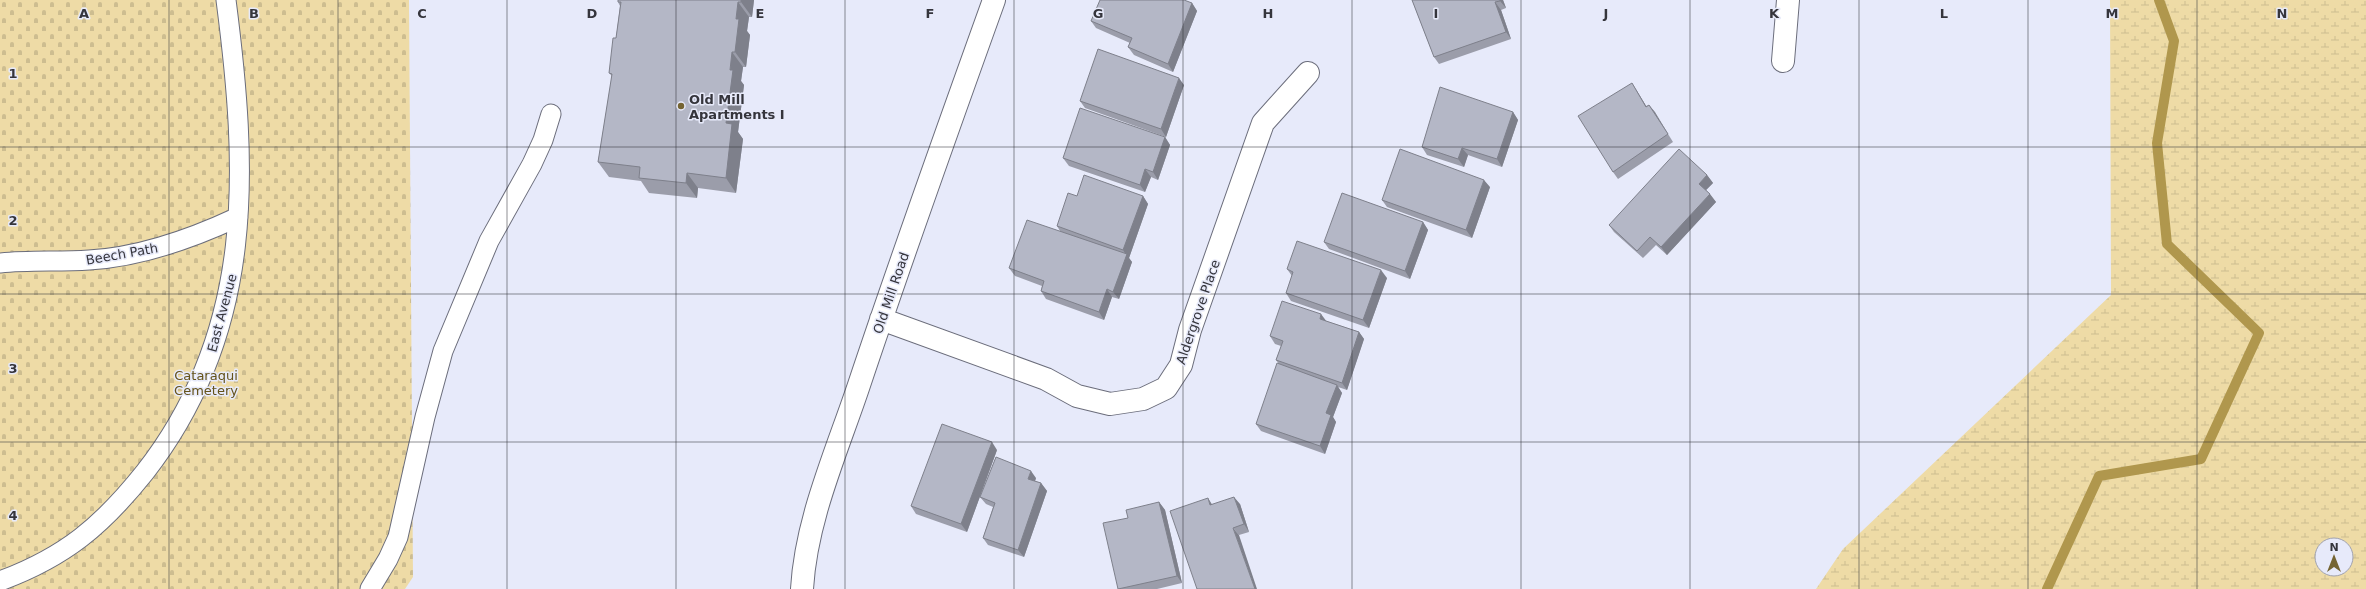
<svg xmlns="http://www.w3.org/2000/svg" width="2366" height="589" font-family="'DejaVu Sans',sans-serif">
<defs>
<pattern id="wetland-marsh" width="20" height="14" patternUnits="userSpaceOnUse"><rect width="20" height="14" fill="#eedba6"/><path d="M1 5h8M5 5V1M11 12h8M15 12V8" fill="none" stroke="#cdbd90"/></pattern>
<pattern id="cemetery-stones" width="16" height="16" patternUnits="userSpaceOnUse"><rect width="16" height="16" fill="#eedba6"/><path d="M2 7V4a2 2 0 0 1 4 0v3zM10 15v-3a2 2 0 0 1 4 0v3z" fill="#cdbd90"/></pattern>
</defs>
<rect width="100%" height="100%" fill="#e7eafa"/>
<path fill="url(#wetland-marsh)" fill-rule="evenodd" d="M2110 0H2366V589H1816L1843 549 2111 295ZM2322 545H2346V569H2322Z"/>
<path fill="url(#cemetery-stones)" d="M0 0H409L413 577 405 589H0Z"/>
<g fill="none" stroke-linecap="round" stroke-linejoin="round">
<path stroke="#b0974d" stroke-width="10" d="M2047 589 2099 476 2201 459 2259 333 2167 244 2157 143 2174 41 2159 0"/>
<g stroke="#6b6d7b" stroke-width="21">
<path id="service" d="M0 263C29 260 59 262 89 260 141 257 191 239 238 217
M0 581C65 557 102 526 145 472 256 330 248 169 226 0
M370 589 388 559 398 537 425 417 443 351 489 241 532 164 543 140 551 114"/>
</g>
<g stroke="#6b6d7b" stroke-width="24">
<path id="minor" d="M1783 61 1788 0
M881 319 1046 379 1077 396 1110 404 1143 399 1166 388 1181 365 1190 330 1263 123 1308 73
M802 589C806 519 837 451 859 385 902 256 948 128 994 0"/>
</g>
<use href="#service" stroke="#fff" stroke-width="19"/>
<use href="#minor" stroke="#fff" stroke-width="22"/>
</g>
<path fill="#9b9daa" d="M754 0 752 17H749L747 31 750 35 746 67H743L741 81 744 85 738 132 743 139 736 193 698 188 697 198 649 193 641 181 609 177 598 162 612 76 609 73 616 38 620 6 618 2Z
M1412 0H1503L1506 8 1501 10 1511 39 1439 64 1434 57Z
M1192 3 1197 11 1173 72 1134 55 1128 47 1130 43 1096 28 1091 21Z
M1632 83 1646 106 1649 105 1673 142 1618 179 1613 172Z
M1184 85 1166 137 1085 108 1080 101Z
M1513 112 1518 120 1502 167 1468 155 1464 167 1427 155 1422 147Z
M1165 137 1170 145 1158 180 1151 177 1145 192 1069 166 1063 158Z
M1707 175 1713 183 1706 190 1716 202 1667 255 1656 245 1643 258 1614 232 1609 225Z
M1490 187 1472 238 1387 207 1382 200Z
M1077 196H1143L1148 204 1129 258 1132 262 1119 299 1112 297 1104 320 1046 299 1041 291 1042 286 1015 276 1009 268 1060 231 1057 226Z
M1423 222 1428 230 1410 279 1329 249 1324 242Z
M1287 269 1387 278 1369 328 1291 301 1286 293 1292 276Z
M1326 321 1359 332 1364 339 1347 390 1338 387 1342 393 1333 417 1336 422 1325 454 1261 431 1256 424 1279 364 1276 360 1281 346 1275 344 1270 336Z
M997 450 967 532 916 514 911 506Z
M1036 478 1035 481 1041 483 1047 491 1024 557 988 545 983 538 993 507 986 504 980 497Z
M1159 502 1165 510 1182 583 1157 589H1118L1128 518Z
M1212 504H1240L1249 532 1239 535Z"/>
<path fill="#7e808b" d="M741 0H754L752 17 741 2Z
M1500 0H1503L1506 8 1500 1Z
M738 2 749 17 747 31 750 35 746 67 735 52 736 19Z
M1495 2 1501 10 1511 39 1506 32Z
M1192 3 1197 11 1173 72 1168 64Z
M732 52 743 67 741 81 744 85 738 132 743 139 736 193 726 178V123L730 70Z
M1179 78 1184 85 1166 137 1161 129Z
M1632 83 1637 91 1651 114 1646 107Z
M1649 105 1655 112 1673 142 1668 134Z
M1513 112 1518 120 1502 167 1497 159Z
M1165 137 1170 145 1158 180 1153 172Z
M1462 148 1468 155 1464 167 1458 159Z
M1145 169 1151 177 1145 192 1140 185Z
M687 173 698 188 697 198 686 183Z
M1707 175 1713 183 1704 192 1699 184Z
M1484 180 1490 187 1472 238 1466 230Z
M1710 194 1716 202 1667 255 1661 247Z
M1143 196 1148 204 1129 258 1132 262 1119 299 1113 292 1126 255 1123 250Z
M1423 222 1428 230 1410 279 1405 271Z
M1381 270 1387 278 1369 328 1363 320Z
M1107 289 1112 297 1104 320 1099 312Z
M1321 314 1327 322 1320 319Z
M1359 332 1364 339 1347 390 1342 383Z
M1337 385 1342 393 1333 417 1336 422 1325 454 1320 446 1326 413Z
M992 442 997 450 967 532 961 524Z
M1031 471 1036 478 1033 487 1028 479Z
M1041 483 1047 491 1024 557 1018 550Z
M1234 497 1240 504 1249 532 1244 524Z
M1208 498 1213 506 1210 505Z
M1159 502 1165 510 1182 583 1177 576Z
M1233 528 1239 535 1257 589H1255Z"/>
<path fill="#b4b7c6" stroke="#7e808b" d="M618 0H741V2H738L736 19H739L735 52H732L730 70H733L726 123 732 124 726 178 687 173 686 183 639 178 640 167 598 162 612 74 609 73 613 38H616L621 2H618Z
M1100 0H1184L1192 3 1168 64 1128 47 1132 38 1091 21Z
M1412 0H1500V1L1495 2 1506 32 1434 57Z
M1098 49 1179 78 1161 129 1080 101Z
M1632 83 1646 107 1649 105 1668 134 1613 172 1578 116Z
M1440 87 1513 112 1497 159 1462 148 1458 159 1422 147Z
M1080 108 1165 137 1153 172 1145 169 1140 185 1063 158Z
M1400 149 1484 180 1466 230 1382 200Z
M1679 149 1707 175 1699 184 1710 194 1661 247 1650 237 1637 251 1609 225Z
M1084 175 1143 196 1123 250 1057 226 1068 193 1077 196Z
M1342 193 1423 222 1405 271 1324 242Z
M1027 220 1127 254 1113 292 1107 289 1099 312 1041 291 1044 281 1009 268Z
M1297 241 1381 270 1363 320 1286 293 1293 272 1287 269Z
M1282 301 1321 314 1320 319 1359 332 1342 383 1276 360 1283 341 1270 336Z
M1277 363 1337 385 1326 413 1331 415 1320 446 1256 424Z
M942 424 992 442 961 524 911 506Z
M996 457 1031 471 1028 479 1041 483 1018 550 983 538 995 503 980 497Z
M1234 497 1244 524 1233 528 1255 589H1197L1170 511 1208 498 1210 505Z
M1159 502 1177 576 1118 589 1103 523 1128 518 1126 510Z"/>
<path fill="none" stroke="#35353c" stroke-width="1" stroke-opacity="0.55" d="M169 0V589M338 0V589M507 0V589M676 0V589M845 0V589M1014 0V589M1183 0V589M1352 0V589M1521 0V589M1690 0V589M1859 0V589M2028 0V589M2197 0V589M0 147H2366M0 294H2366M0 442H2366"/>
<circle fill="#756432" stroke="#e7eafa" stroke-width="1.5" cx="681" cy="106" r="4"/>
<g text-anchor="middle" dominant-baseline="central" stroke-width="3" stroke-linejoin="round" paint-order="stroke">
<g font-size="13" font-weight="bold" fill="#35353c" stroke="#e7eafa" text-anchor="start">
<text x="689" y="99">Old Mill<tspan x="689" dy="15">Apartments I</tspan></text>
</g>
<g font-size="13" fill="#35353c" stroke="#e7eafa">
<text transform="translate(122 254) rotate(-10)">Beech Path</text>
<text transform="translate(891 293) rotate(-71)">Old Mill Road</text>
<text transform="translate(1198 312) rotate(-71)">Aldergrove Place</text>
<text transform="translate(222 313) rotate(-75)">East Avenue</text>
</g>
<g font-size="13" fill="#64521a" stroke="#e7eafa">
<text x="206" y="375">Cataraqui<tspan x="206" dy="15">Cemetery</tspan></text>
</g>
</g>
<g font-size="13" text-anchor="middle" font-weight="bold" fill="#35353c" stroke="#e7eafa" stroke-width="3" stroke-linejoin="round" paint-order="stroke">
<text x="84" y="18">A</text>
<text x="254" y="18">B</text>
<text x="422" y="18">C</text>
<text x="592" y="18">D</text>
<text x="760" y="18">E</text>
<text x="930" y="18">F</text>
<text x="1098" y="18">G</text>
<text x="1268" y="18">H</text>
<text x="1436" y="18">I</text>
<text x="1606" y="18">J</text>
<text x="1774" y="18">K</text>
<text x="1944" y="18">L</text>
<text x="2112" y="18">M</text>
<text x="2282" y="18">N</text>
<text x="13" y="78">1</text>
<text x="13" y="225">2</text>
<text x="13" y="373">3</text>
<text x="13" y="520">4</text>
</g>
<g transform="translate(2334 557)"><circle r="19" fill="#e7eafa" stroke="#a0a2ae"/>
<path d="M0-3L7 15L0 10L-7 15Z" fill="#756432"/>
<text y="-6" font-size="11" font-weight="bold" text-anchor="middle" fill="#35353c">N</text>
</g>
</svg>
